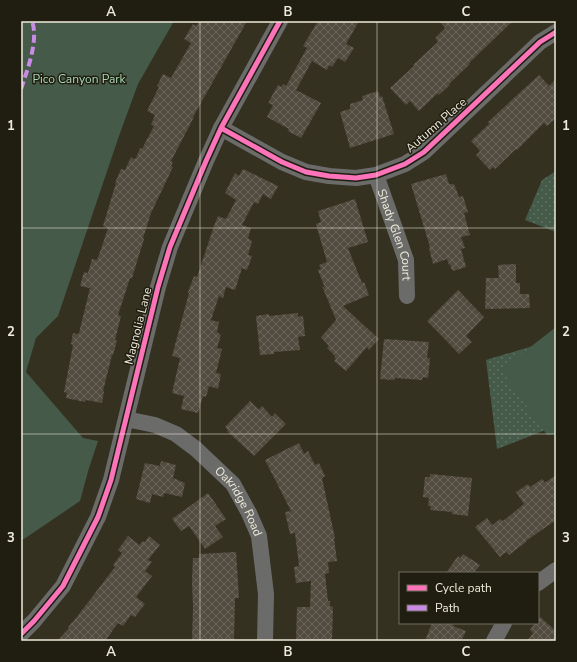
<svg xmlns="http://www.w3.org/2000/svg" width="577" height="662" font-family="'Nunito Sans',sans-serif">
<defs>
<pattern id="grass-dots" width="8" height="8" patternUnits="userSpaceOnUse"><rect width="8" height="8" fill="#455a49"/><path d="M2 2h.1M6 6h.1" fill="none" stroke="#607263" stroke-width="1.8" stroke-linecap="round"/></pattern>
<pattern id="building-cross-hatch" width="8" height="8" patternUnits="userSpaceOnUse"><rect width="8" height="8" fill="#524b40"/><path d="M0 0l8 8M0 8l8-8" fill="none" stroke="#6b655b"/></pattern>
</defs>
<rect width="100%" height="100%" fill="#343121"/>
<path fill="url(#grass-dots)" d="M556 171V232L525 220 542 180Z
M556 339V426L497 449 486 360Z"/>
<path fill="#455a49" d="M21 21H174L138 84 119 136 58 316 36 338 26 372 83 438 98 441 89 468 80 501 24 539H21Z
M556 327V434L547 435 501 370Z"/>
<path fill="url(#building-cross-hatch)" d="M199 21H247L193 117H194L171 161 173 162 171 166 173 167 151 213 143 238 144 239 132 278H130L118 315 121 316 115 340 117 341 113 355H112L103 391 104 392 102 403 86 400 85 402 66 398 67 393 64 392 73 345 71 344 73 333 78 334 79 333 90 288 80 286 84 272 88 273 92 259 97 260 101 249 108 228 103 226 116 183H115L121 169 125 170 131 157 134 159 136 158 140 148 142 149 154 126 151 125 155 115 147 111 159 87 157 86 163 74 171 78 191 43 184 39 193 24 196 26Z
M318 21H359L346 44 354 48 345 62 338 58 332 67 329 65 327 70 312 61 296 90 321 103 301 138 288 131 289 129 267 117 273 105 268 103 278 85 282 87 283 84 286 86 307 48 303 46Z
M439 21H513L469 63 470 64 449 84 450 85 439 95 438 93 419 111 410 101 406 105 390 88 414 66 413 65 438 42 435 38 445 28Z
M539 75 549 86 556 79V118L547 126 544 123 517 150 516 149 495 169 493 167 490 170 476 155 480 151 471 141 489 124 488 122Z
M378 91 380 97 382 96 394 134 350 148 340 112 350 109V104L363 100 362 96Z
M243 169 278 186 271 199 263 194 258 204 254 202 242 225 251 228 248 238 249 239 252 241 248 255 252 256 247 270 242 268 235 290 226 287 223 298 219 296 211 320 219 322 217 332 221 335 217 348 222 349 216 373 221 374 218 389 209 386 206 397 203 396 198 413 181 409 184 396 172 393 180 358 172 356 189 293 188 292 194 276 197 277 214 226 218 216 226 219 236 200 225 193 235 173 239 176Z
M446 174 449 184H454L459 197 463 196 468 212 464 213 470 235 461 237 465 248 461 249 466 267 453 271V270H452L450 264 449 265 447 259 433 264 429 248 430 247 411 184Z
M355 199 368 242 348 248 362 283 364 282 369 295 343 306 379 339 369 350 367 347 346 371 334 361 336 359 334 357 335 356 327 348 329 346 321 337 336 320 322 286 325 288 318 270 321 269 319 265 327 262 316 224 321 222 318 211Z
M516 264V283H520V294H529L530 308 485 309 486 278H499L498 265Z
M458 290 484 317 466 336 472 342 459 354 427 321Z
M298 313V317L303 316 305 336 298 337 300 350 274 352V354L260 355 256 316 269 314V316Z
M384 339 429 342 427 358H430L428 378 423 377 422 380 395 378 394 380 380 379Z
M250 401 258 409H259L262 406 272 417 275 413 286 424 254 456 227 431 228 430 225 427Z
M299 443 304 454 308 451 315 465 319 463 325 476 322 478 335 538H334L337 561 328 562 329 573 325 574 328 601H330V606L333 607 332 641H296L297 607H310L311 581 296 583 294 567 299 566 295 533 290 534 285 512 291 511 265 460Z
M161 461 176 465 173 478 185 483 182 497 164 493 163 497 152 494 150 503 136 499 145 463 160 466Z
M430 474 472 478 468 516 452 514V512L430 510 431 506H428L429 498 423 497 425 477H430Z
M556 475V520L526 541V542L509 555 506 552 500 557 475 527 487 518 492 525 500 519 503 521 524 504 516 492 528 484 530 487 542 479 545 482H546Z
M208 493 226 519 215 526 223 537 205 549 189 526 181 531 172 519Z
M128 536 139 545 143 541 145 542 149 536 160 545 148 560 152 562 145 571 152 576 136 597 145 604 135 617 131 615 123 626 118 623 105 641H57L69 628 68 627 76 618 115 567 113 565 122 553 118 550Z
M236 552 239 598H235L234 641H192L193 607 192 581 193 558H199V554Z
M463 554 480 565 474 573H446L458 556 460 558Z
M540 617 556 631V641H527L533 633 530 630 535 623H538V620Z
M432 623H454L453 626 466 631 461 641H425Z"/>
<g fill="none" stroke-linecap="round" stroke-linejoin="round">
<g stroke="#6b6b6a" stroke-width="16">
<path d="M221 128 282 162 306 172 329 176 356 178 376 175 405 164 424 152 540 42 556 32"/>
<path id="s1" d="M376 175 406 260 407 296"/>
<path id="s2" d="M126 419 155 425 176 434 196 449 233 484 249 513 259 536 266 594 265 641"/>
<path d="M538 583 556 570"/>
<path d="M21 634 34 621 63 586 98 517 111 480 158 287 170 247 206 161 221 128 280 21"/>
<path d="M494 641 504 623"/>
</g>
<path stroke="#ca8be6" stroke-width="4" stroke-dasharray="8 4" stroke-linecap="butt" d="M21 89C27 71 39 40 32 21"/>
<g stroke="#201d11" stroke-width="8">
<path id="cycleway" d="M221 128 282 162 306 172 329 176 356 178 376 175 405 164 424 152 540 42 556 32
M21 634 34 621 63 586 98 517 111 480 158 287 170 247 206 161 221 128 280 21"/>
</g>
<use href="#cycleway" stroke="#fb73b8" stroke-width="5"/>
</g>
<path fill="none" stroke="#eeebda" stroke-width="1" stroke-opacity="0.55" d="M200 21V641M377 21V641M21 228H556M21 434H556"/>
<g text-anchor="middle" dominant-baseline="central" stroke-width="3" stroke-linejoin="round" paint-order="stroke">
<g font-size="12" fill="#a6dab4" stroke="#201d11">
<text x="79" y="79">Pico Canyon Park</text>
</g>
<g font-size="12" fill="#eeebda" stroke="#201d11">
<text transform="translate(436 125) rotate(-41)">Autumn Place</text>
<text stroke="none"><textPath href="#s1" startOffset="63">Shady Glen Court</textPath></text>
<text transform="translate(138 326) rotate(-76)">Magnolia Lane</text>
<text stroke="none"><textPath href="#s2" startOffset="146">Oakridge Road</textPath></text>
</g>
</g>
<rect width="577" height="662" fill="none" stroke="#201d11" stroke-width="44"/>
<rect x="399" y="572" width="140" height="52" fill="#201d11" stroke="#726f61"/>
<rect x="407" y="585" width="20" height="6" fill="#fb73b8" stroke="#726f61"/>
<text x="435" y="592" font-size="12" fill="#eeebda">Cycle path</text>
<rect x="407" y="605" width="20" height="6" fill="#ca8be6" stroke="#726f61"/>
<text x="435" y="612" font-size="12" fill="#eeebda">Path</text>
<rect x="22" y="22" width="533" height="618" fill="none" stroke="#eeebda" stroke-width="1.5"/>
<g font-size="13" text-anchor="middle" font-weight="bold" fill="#eeebda">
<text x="111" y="16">A</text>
<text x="288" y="16">B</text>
<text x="466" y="16">C</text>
<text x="11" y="130">1</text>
<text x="566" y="130">1</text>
<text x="11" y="336">2</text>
<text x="566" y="336">2</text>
<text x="11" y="542">3</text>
<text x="566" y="542">3</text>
<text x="111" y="656">A</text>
<text x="288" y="656">B</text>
<text x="466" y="656">C</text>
</g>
</svg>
